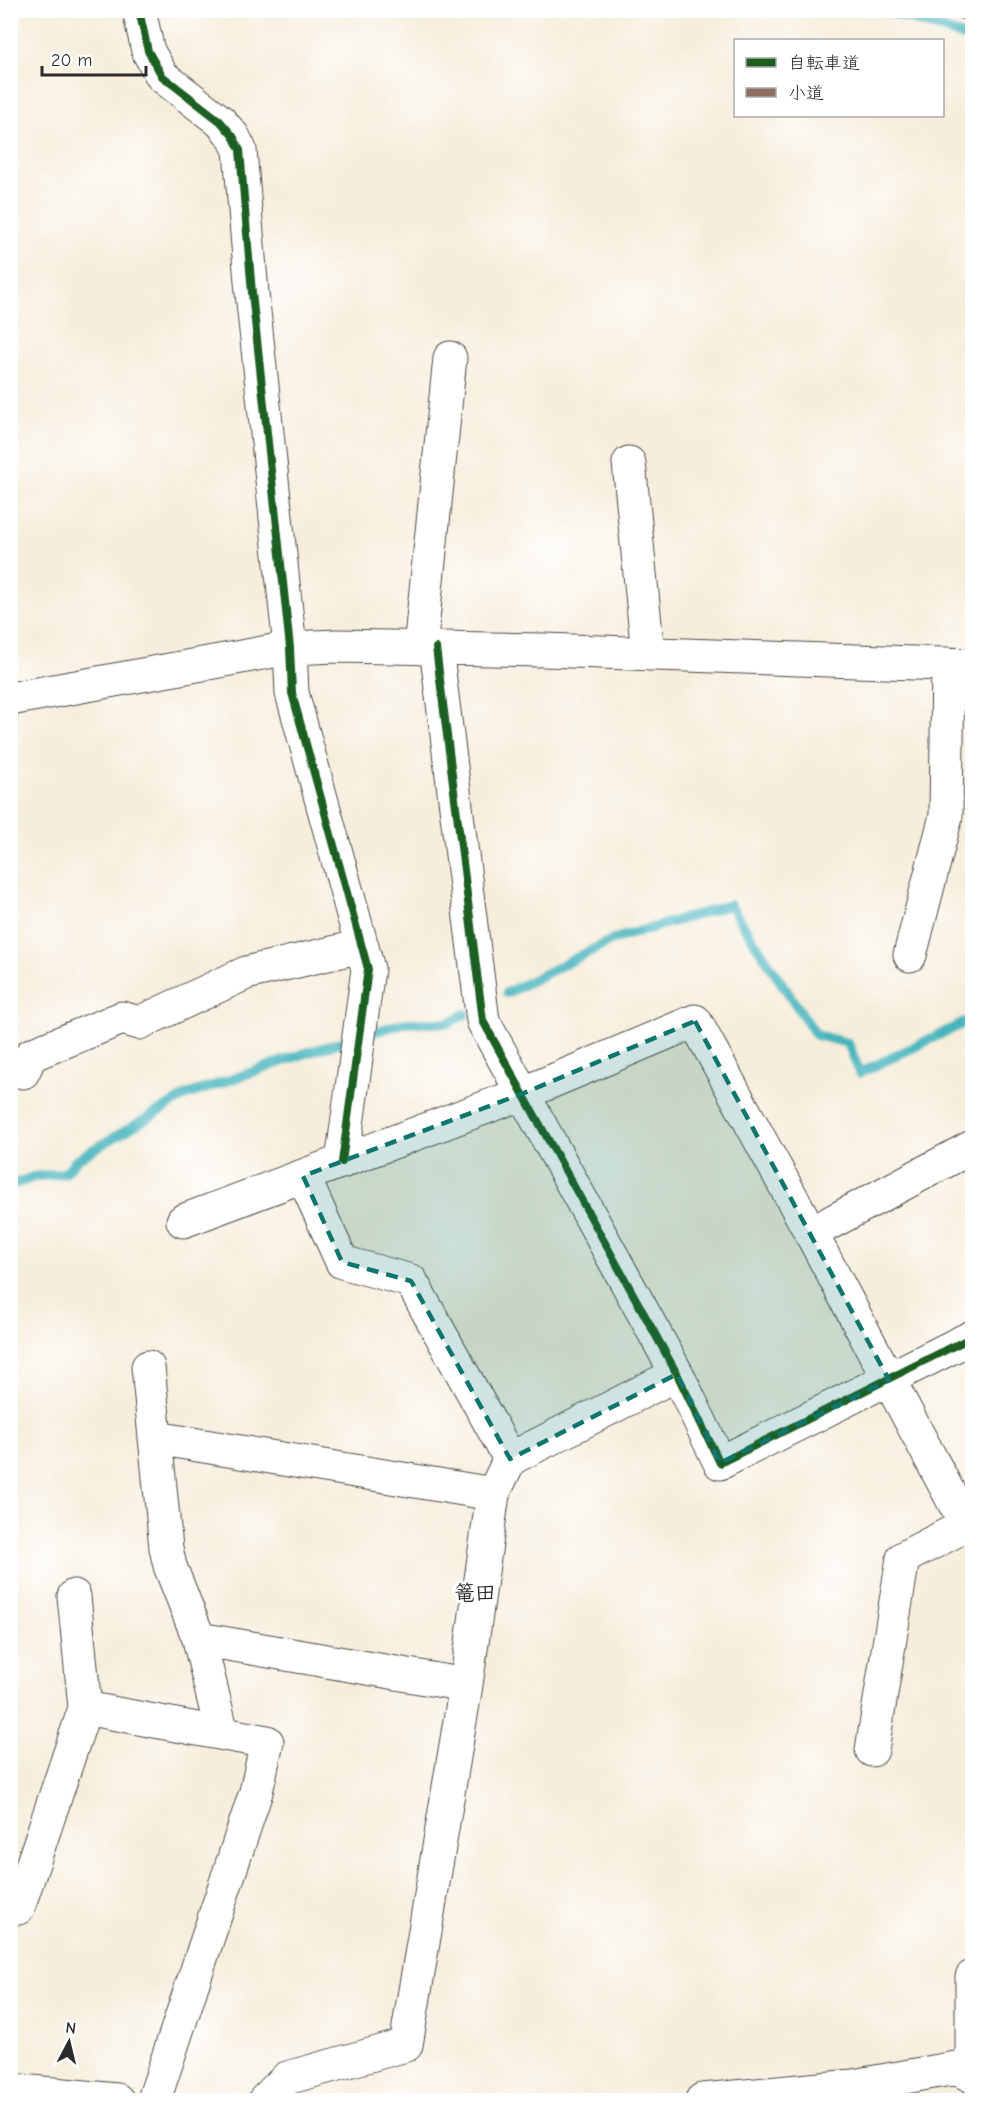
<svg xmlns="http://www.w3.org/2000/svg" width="983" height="2111" font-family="'Comic Neue','Klee One',sans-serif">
<rect width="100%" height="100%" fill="#fff"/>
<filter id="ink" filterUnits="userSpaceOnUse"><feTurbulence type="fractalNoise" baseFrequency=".0167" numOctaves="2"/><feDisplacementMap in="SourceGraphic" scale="12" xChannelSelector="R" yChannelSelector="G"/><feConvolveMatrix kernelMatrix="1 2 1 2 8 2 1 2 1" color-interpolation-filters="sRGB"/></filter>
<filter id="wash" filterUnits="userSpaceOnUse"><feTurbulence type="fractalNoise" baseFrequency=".008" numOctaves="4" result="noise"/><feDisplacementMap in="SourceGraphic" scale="24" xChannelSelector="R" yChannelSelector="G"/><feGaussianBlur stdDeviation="1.35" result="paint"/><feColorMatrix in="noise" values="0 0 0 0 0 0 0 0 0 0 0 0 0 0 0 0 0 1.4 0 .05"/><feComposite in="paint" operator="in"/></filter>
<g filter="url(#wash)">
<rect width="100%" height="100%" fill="#f6edda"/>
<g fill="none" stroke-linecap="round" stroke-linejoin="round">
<path stroke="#45b4bd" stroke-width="10" d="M883 10 972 39
M507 993 614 939 730 905 816 1035 848 1043 860 1073 972 1019
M10 1186 33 1177 65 1173 77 1159 187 1095 309 1052 404 1023H448L465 1014"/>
</g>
</g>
<g filter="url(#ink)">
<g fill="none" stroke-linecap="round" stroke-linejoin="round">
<g stroke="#494845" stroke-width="35">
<path id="minor" d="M139 10 148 51 162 76 220 121 233 136 240 150 252 293 290 648 292 693 368 969 342 1162
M629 463 648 654
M420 648 450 358
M436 648 483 1021 677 1374 720 1463 972 1337
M10 699 290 648 338 646 544 650 972 665
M910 955 946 816 948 664
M23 1072 31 1055 122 1018 139 1023 246 973 362 946
M303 1176 342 1262 411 1281 510 1459
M183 1221 524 1093 695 1021 811 1233 972 1147
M811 1233 966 1525
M148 1367 166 1548 170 1566 199 1639 466 1685
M156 1438 493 1494
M199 1639 222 1733
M85 1708 267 1742 256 1792 154 2100
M872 1750 903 1558 972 1522
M10 1907 18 1908 85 1708 74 1596
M972 1977V2053
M853 2086 956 2068 972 2076
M10 2090 53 2094 54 2100
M53 2094 117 2100
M265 2100 287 2078 406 2045 466 1685 493 1494 510 1459 677 1374
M702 2100 853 2086 856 2100"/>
</g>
<use href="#minor" stroke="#fff" stroke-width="33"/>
<path stroke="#8d6e63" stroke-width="6" stroke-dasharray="12 6" stroke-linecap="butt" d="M939 10 972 20"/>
<g stroke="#fff" stroke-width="11">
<path id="cycleway" d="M139 10 148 51 162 76 220 121 233 136 240 150 252 293 290 648 292 693 368 969 342 1162
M436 648 483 1021 677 1374 720 1463 972 1337"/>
</g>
<use href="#cycleway" stroke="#1b5e20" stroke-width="8"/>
</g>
</g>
<path fill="#0f766e" fill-opacity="0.2" stroke="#0f766e" stroke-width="4.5" stroke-dasharray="12 8" stroke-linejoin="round" d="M695 1021 889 1380 720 1463 677 1374 510 1459 411 1281 342 1262 303 1176 524 1093Z"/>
<g text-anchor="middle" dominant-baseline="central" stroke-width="6" stroke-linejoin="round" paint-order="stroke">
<g font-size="21" font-weight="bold" fill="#2b2b2b" stroke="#fff">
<text x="475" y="1593">篭田</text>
</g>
</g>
<rect width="983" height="2111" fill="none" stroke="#fff" stroke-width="36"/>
<rect x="734" y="39" width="210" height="78" fill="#ffffff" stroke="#aaaaaa" stroke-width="1.5"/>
<rect x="746" y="58" width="30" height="9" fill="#1b5e20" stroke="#aaaaaa" stroke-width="1.5"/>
<text x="788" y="69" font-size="18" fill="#2b2b2b">自転車道</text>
<rect x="746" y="88" width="30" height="9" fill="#8d6e63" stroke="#aaaaaa" stroke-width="1.5"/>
<text x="788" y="99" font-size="18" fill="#2b2b2b">小道</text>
<g transform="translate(69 2042) rotate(7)" stroke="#ffffff" stroke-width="4.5" paint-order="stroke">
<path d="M0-4.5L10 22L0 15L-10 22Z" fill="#2b2b2b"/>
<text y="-9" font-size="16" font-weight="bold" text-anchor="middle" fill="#2b2b2b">N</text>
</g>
<path d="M42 66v9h104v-9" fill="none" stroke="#2b2b2b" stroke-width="3"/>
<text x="51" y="66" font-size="18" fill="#2b2b2b" stroke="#ffffff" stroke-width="4.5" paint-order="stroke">20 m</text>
</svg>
